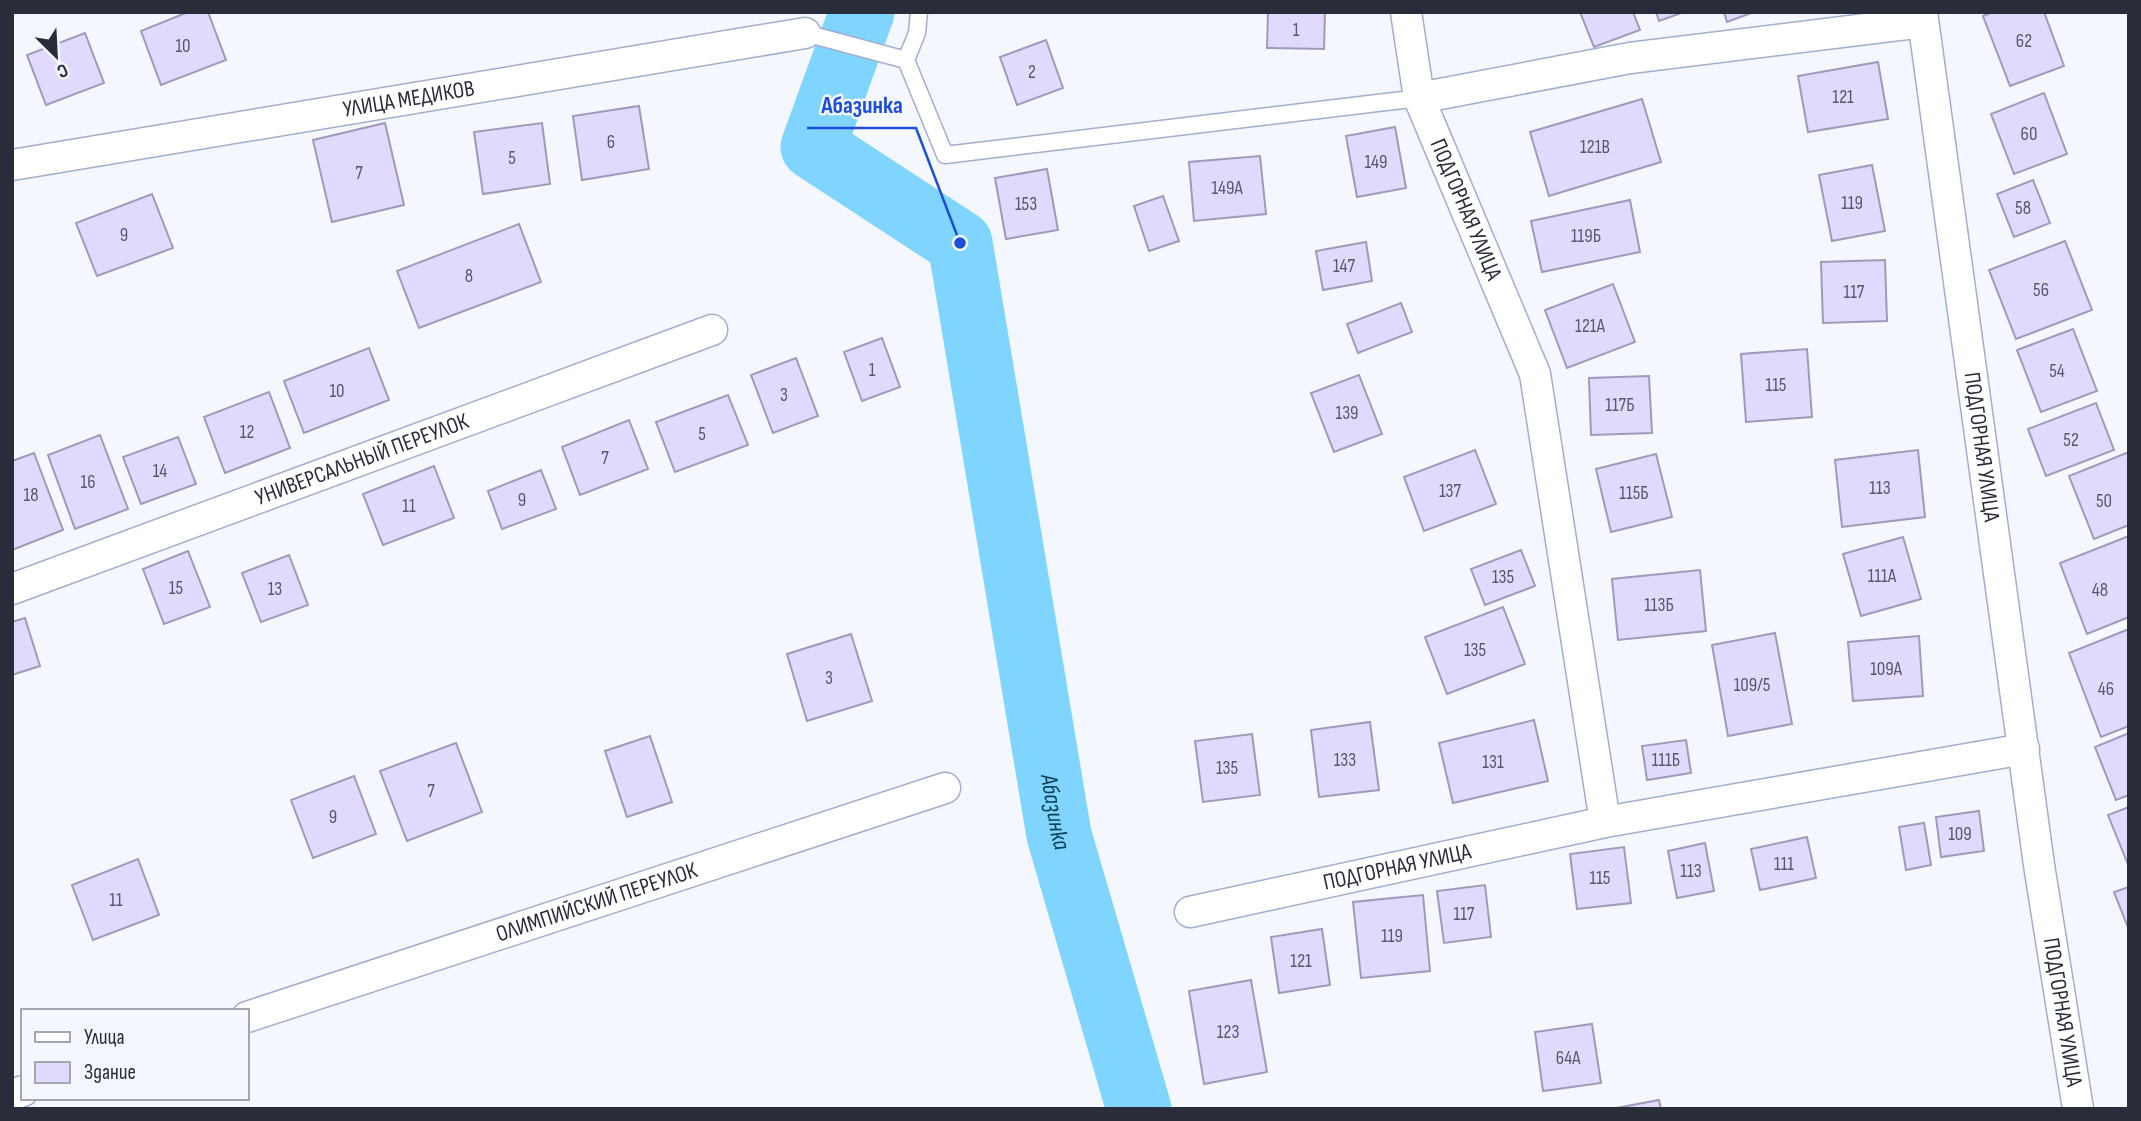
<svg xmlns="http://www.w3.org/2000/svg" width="2141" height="1121" font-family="'Sofia Sans Condensed',sans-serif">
<rect width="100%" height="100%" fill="#f4f7fe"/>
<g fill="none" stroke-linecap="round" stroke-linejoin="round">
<path stroke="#7fd5fe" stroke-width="65" id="s1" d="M862 12 813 147 960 243 1059 835 1139 1109"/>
</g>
<path fill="#e1dafd" stroke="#a099ba" stroke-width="2" d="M188 12H208L226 60 161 85 141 31Z
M1268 12H1325L1324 49 1267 48Z
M1580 12H1633L1640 30 1594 47Z
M1656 12H1684L1659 21Z
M1724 12H1754L1727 22Z
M1993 12H2044L2064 66 2010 86 1983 16Z
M85 33 104 83 46 105 27 55Z
M1046 40 1063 88 1017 105 1000 57Z
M1878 62 1888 119 1808 132 1798 76Z
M2044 93 2067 154 2014 174 1991 114Z
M1642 99 1661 162 1549 196 1530 132Z
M639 106 649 169 582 180 573 116Z
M385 123 404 205 332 222 313 140Z
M542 123 550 184 483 194 474 132Z
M1395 127 1406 188 1357 197 1346 136Z
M1260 156 1266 214 1194 221 1189 162Z
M1872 165 1885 231 1832 241 1819 175Z
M1047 169 1058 230 1006 239 995 178Z
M2033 180 2050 223 2014 237 1997 194Z
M152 194 173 248 97 276 76 223Z
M1163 196 1179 241 1149 251 1134 206Z
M1630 200 1640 252 1542 272 1531 221Z
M519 224 541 282 419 328 397 271Z
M2065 241 2092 310 2016 339 1989 270Z
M1366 242 1372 281 1323 290 1316 251Z
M1885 260 1887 321 1823 323 1821 262Z
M1613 284 1635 342 1567 368 1545 310Z
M1401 303 1412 332 1358 353 1347 324Z
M2073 329 2097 391 2041 412 2017 350Z
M882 338 900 387 862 401 844 352Z
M369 348 389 400 304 433 284 381Z
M1807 349 1812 417 1746 422 1741 354Z
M796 358 818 416 773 433 751 375Z
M1359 375 1382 434 1334 452 1311 393Z
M1649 376 1652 433 1591 435 1589 378Z
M269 392 290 448 225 473 204 417Z
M728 395 748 445 675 472 656 422Z
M2096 403 2114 450 2046 476 2028 429Z
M629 420 648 469 580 495 562 447Z
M100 435 128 509 75 529 48 455Z
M178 437 196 484 141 504 123 457Z
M1475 450 1496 504 1424 531 1404 477Z
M1918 450 1925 517 1842 527 1835 460Z
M2129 452V525L2094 539 2069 476Z
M34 453 63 530 12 550V461Z
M1656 454 1672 517 1611 532 1596 469Z
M434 466 454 518 383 545 363 494Z
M541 470 556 509 502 529 488 491Z
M2129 536V617L2087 634 2060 563Z
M1903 537 1921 599 1861 616 1843 554Z
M1521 550 1535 586 1485 605 1471 569Z
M188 551 210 607 164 624 143 569Z
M289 555 308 605 261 622 242 573Z
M1700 570 1706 631 1618 640 1612 579Z
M1503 607 1525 664 1447 694 1425 637Z
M25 618 40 666 12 675V622Z
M2129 629V726L2101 737 2069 653Z
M1775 633 1792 724 1728 736 1712 645Z
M851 634 872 701 807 721 787 654Z
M1919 636 1923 696 1853 701 1848 642Z
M1534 720 1548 781 1453 803 1439 743Z
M1370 722 1379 790 1319 797 1311 730Z
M2129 733V795L2116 800 2095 747Z
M1252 734 1260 795 1203 802 1195 741Z
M650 736 672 802 627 817 605 751Z
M1686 740 1691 773 1647 780 1642 746Z
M456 743 482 812 407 841 380 771Z
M354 776 376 834 313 858 291 800Z
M2129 807V867L2108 815Z
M1979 811 1984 851 1941 857 1936 817Z
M1924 823 1931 865 1906 870 1899 827Z
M1807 837 1816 878 1760 890 1751 849Z
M1705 843 1714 891 1677 898 1668 851Z
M1624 847 1631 903 1577 909 1570 854Z
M138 859 159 915 93 940 72 885Z
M1485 885 1491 937 1444 943 1437 891Z
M2129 887V930L2114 892Z
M1423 895 1430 971 1361 978 1353 902Z
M1322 929 1330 985 1279 993 1271 937Z
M1251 980 1267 1072 1204 1084 1189 991Z
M1592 1024 1601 1083 1543 1091 1535 1032Z
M1659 1100 1661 1109H1611Z"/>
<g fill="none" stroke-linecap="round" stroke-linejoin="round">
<g stroke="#a3adce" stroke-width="19">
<path id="service" d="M919 12 917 33 906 60 945 155 1419 98
M805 33 906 60"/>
</g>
<g stroke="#a3adce" stroke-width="33">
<g id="minor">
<path id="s2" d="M1406 12 1419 98 1535 374 1605 822"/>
<path id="s3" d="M1922 12 2039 865 2078 1109"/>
<path d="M1419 98 1630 58 1923 22"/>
<path id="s4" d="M12 165 805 33"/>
<path id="s5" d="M12 589 712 330"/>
<path id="s6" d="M1190 912 1605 822 2024 749"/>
<path id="s7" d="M247 1017 945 788"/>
<path d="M12 1095 23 1091"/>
</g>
</g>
<use href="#service" stroke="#fff" stroke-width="16"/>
<use href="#minor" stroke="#fff" stroke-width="30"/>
</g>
<g text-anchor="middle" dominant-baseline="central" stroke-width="5" stroke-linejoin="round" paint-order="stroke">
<g font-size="19" fill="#57586b">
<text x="1296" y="30">1</text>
<text x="2024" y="41">62</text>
<text x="183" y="46">10</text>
<text x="1032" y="72">2</text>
<text x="1843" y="97">121</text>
<text x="2029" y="134">60</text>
<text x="611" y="142">6</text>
<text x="1595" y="147">121В</text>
<text x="512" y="158">5</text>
<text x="1376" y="162">149</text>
<text x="359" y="173">7</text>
<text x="1227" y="188">149А</text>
<text x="1852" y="203">119</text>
<text x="1026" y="204">153</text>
<text x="2023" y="208">58</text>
<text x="124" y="235">9</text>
<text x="1586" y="236">119Б</text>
<text x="1344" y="266">147</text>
<text x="469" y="276">8</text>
<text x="2041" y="290">56</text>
<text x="1854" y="292">117</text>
<text x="1590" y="326">121А</text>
<text x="872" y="370">1</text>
<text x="2057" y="371">54</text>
<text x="1776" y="385">115</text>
<text x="337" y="391">10</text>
<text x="784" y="395">3</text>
<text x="1620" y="405">117Б</text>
<text x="1347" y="413">139</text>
<text x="247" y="432">12</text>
<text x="702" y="434">5</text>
<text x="2071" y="440">52</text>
<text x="605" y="458">7</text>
<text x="160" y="471">14</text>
<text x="88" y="482">16</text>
<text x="1880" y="488">113</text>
<text x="1450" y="491">137</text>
<text x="1634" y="493">115Б</text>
<text x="31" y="495">18</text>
<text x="522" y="500">9</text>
<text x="2104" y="501">50</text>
<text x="409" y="506">11</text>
<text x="1882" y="576">111А</text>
<text x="1503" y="577">135</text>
<text x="176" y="588">15</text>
<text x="275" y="589">13</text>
<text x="2100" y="590">48</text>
<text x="1659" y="605">113Б</text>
<text x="1475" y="650">135</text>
<text x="1886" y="669">109А</text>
<text x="829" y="678">3</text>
<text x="1752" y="685">109/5</text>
<text x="2106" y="689">46</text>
<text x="1345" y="760">133</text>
<text x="1666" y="760">111Б</text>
<text x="1493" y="762">131</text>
<text x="1227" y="768">135</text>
<text x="431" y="791">7</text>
<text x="333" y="817">9</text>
<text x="1960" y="834">109</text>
<text x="1784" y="864">111</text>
<text x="1691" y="871">113</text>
<text x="1600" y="878">115</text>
<text x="116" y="900">11</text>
<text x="1464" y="914">117</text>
<text x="1392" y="936">119</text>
<text x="1301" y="961">121</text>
<text x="1228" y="1032">123</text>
<text x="1568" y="1058">64А</text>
</g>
<g font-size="23" fill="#292d3a" stroke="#f4f7fe">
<text stroke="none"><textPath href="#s4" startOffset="402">УЛИЦА МЕДИКОВ</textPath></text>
<text stroke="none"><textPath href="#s2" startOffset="208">ПОДГОРНАЯ УЛИЦА</textPath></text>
<text stroke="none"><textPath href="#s3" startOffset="439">ПОДГОРНАЯ УЛИЦА</textPath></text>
<text stroke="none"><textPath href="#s5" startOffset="373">УНИВЕРСАЛЬНЫЙ ПЕРЕУЛОК</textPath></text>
<text stroke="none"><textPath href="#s6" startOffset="212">ПОДГОРНАЯ УЛИЦА</textPath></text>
<text stroke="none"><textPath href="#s7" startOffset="368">ОЛИМПИЙСКИЙ ПЕРЕУЛОК</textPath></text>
<text stroke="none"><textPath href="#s3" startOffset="1010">ПОДГОРНАЯ УЛИЦА</textPath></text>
</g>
<g font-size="24" font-style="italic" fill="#0d4055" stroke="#f4f7fe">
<text stroke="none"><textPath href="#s1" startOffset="896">Абазинка</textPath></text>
</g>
</g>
<path fill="none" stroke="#1d4ed8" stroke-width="2.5" d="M960 243L916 128H807"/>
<circle fill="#1d4ed8" stroke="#f4f7fe" stroke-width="2.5" cx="960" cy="243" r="7"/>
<g font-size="24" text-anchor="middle" font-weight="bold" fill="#1d4ed8" stroke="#f4f7fe" stroke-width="5" stroke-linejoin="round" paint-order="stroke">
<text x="862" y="113">Абазинка</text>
</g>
<rect width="2141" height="1121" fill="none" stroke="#292d3a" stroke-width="28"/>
<rect x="21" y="1009" width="228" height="91" fill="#f4f7fe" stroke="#a3a6b0" stroke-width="2"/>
<rect x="35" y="1032" width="35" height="10" fill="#ffffff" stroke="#a3a6b0" stroke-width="2"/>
<text x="84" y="1044" font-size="21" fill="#292d3a">Улица</text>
<rect x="35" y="1062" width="35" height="21" fill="#e1dafd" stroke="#a3a6b0" stroke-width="2"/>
<text x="84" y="1079" font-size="21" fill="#292d3a">Здание</text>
<g transform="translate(56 56) rotate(156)" stroke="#f4f7fe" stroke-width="5" paint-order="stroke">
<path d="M0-5L12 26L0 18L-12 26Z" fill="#292d3a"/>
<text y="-10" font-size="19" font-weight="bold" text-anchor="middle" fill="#292d3a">С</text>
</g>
</svg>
